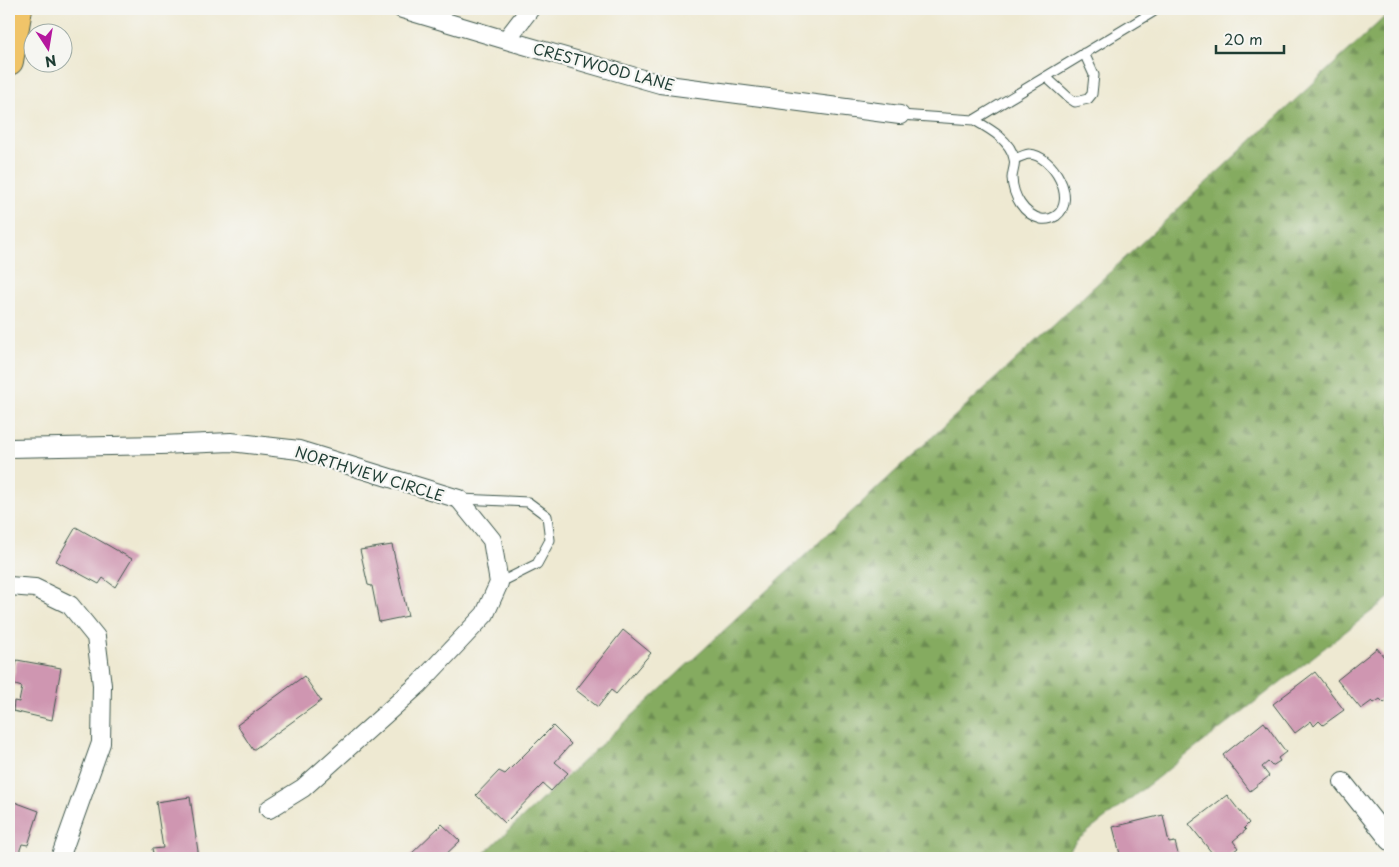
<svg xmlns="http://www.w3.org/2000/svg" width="1399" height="867" font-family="'Playpen Sans',sans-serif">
<defs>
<pattern id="forest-firs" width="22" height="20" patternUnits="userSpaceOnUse" patternTransform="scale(1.25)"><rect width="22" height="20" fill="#85ab61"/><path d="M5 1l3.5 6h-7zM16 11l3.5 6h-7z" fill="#6c8c51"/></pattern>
</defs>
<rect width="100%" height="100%" fill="#f6f6f2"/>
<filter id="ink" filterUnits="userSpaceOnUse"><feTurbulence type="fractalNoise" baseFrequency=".02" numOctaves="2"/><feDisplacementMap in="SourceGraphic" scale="10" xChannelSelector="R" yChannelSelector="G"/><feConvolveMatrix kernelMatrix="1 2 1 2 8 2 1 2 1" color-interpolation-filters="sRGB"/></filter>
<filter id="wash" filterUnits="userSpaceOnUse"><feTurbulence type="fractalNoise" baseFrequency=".0096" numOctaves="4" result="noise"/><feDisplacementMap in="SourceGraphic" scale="20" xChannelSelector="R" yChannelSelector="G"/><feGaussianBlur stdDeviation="1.12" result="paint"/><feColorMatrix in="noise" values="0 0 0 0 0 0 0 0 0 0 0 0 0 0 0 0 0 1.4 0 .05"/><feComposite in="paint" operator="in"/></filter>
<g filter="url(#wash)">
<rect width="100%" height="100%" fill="#eee9d2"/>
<path fill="url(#forest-firs)" stroke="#52744a" d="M1390 12V597L1076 841 1065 858H479Z"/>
<g id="blocks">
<path fill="#cf96b1" d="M76 527 132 559 115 587 103 578 99 584 56 561Z
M392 545 408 616 379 622 372 586 368 585 360 550Z
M623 630 651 653 616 694 611 690 598 707 576 690Z
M1377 648 1390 665V698L1384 703 1380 699 1374 703 1372 701 1361 709 1337 680Z
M17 660 61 668 52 720 13 711 14 701 19 702 22 687 12 684Z
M1315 672 1344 710 1323 725 1319 721 1314 726 1311 721 1295 733 1273 704Z
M304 676 321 701 253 750 237 725Z
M1264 722 1286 752 1278 758 1280 761 1272 766 1268 762 1262 767 1269 776 1250 791 1223 755Z
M553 726 571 744 555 762 568 773 551 791 543 784 505 823 476 795 499 771 505 774Z
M1227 795 1249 823 1244 828 1246 830 1233 841 1238 848 1225 858H1216L1189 824Z
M190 797 199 858H154L152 849 163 848 156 802Z
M9 800 39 811 28 845 22 844 17 858H9Z
M1163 815 1169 843 1175 842 1179 858H1121L1113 827Z
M442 824 460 841 442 858H407Z"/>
</g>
</g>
<g filter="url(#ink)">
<use href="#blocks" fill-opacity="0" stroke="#3e574c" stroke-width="1"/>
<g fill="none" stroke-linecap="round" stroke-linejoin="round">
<g stroke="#3e574c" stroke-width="11">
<path id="service" d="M1046 77 1069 98 1075 102 1088 99 1092 94 1094 75 1084 53
M900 115 974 120 1153 12 1155 9
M974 120C988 128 1011 140 1014 159 1016 165 1012 172 1012 178 1013 196 1023 214 1041 219 1047 220 1051 219 1056 216 1078 200 1053 155 1029 154 1025 154 1019 158 1014 159
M461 499 528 502 547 516 550 540 537 564 499 583"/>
</g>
<g stroke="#3e574c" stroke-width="20">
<path id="minor" d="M402 9 506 40 660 84 900 115
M506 40 530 9
M9 448 161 445 231 442 299 450 459 499 492 540 499 583 485 614 419 684 303 788 269 809
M9 586 35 588 70 605 96 637 102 685 101 743 60 858
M1343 782 1390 841"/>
</g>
<g stroke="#3e574c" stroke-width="30">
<path id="primary" d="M9 61 18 9"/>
</g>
<use href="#service" stroke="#fff" stroke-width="9"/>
<use href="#minor" stroke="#fff" stroke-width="18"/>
<use href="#primary" stroke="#f0c469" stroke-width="28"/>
</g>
</g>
<g text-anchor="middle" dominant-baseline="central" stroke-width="4.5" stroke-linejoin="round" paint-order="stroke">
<g font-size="15" fill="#1f3d34" stroke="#f6f6f2">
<text transform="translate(604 66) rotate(15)">CRESTWOOD LANE</text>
<text transform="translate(370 473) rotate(17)">NORTHVIEW CIRCLE</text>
</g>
</g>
<rect width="1399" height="867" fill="none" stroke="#f6f6f2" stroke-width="30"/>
<g transform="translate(48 48) rotate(168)"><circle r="24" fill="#f6f6f2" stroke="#a0aca6"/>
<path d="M0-4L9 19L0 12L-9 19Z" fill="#b5179e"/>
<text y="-8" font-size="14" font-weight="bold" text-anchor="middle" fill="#1f3d34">N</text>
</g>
<path d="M1216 45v8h68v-8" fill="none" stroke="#1f3d34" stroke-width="2.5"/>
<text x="1224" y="45" font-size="15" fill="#1f3d34" stroke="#f6f6f2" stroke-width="4" paint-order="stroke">20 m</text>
</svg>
